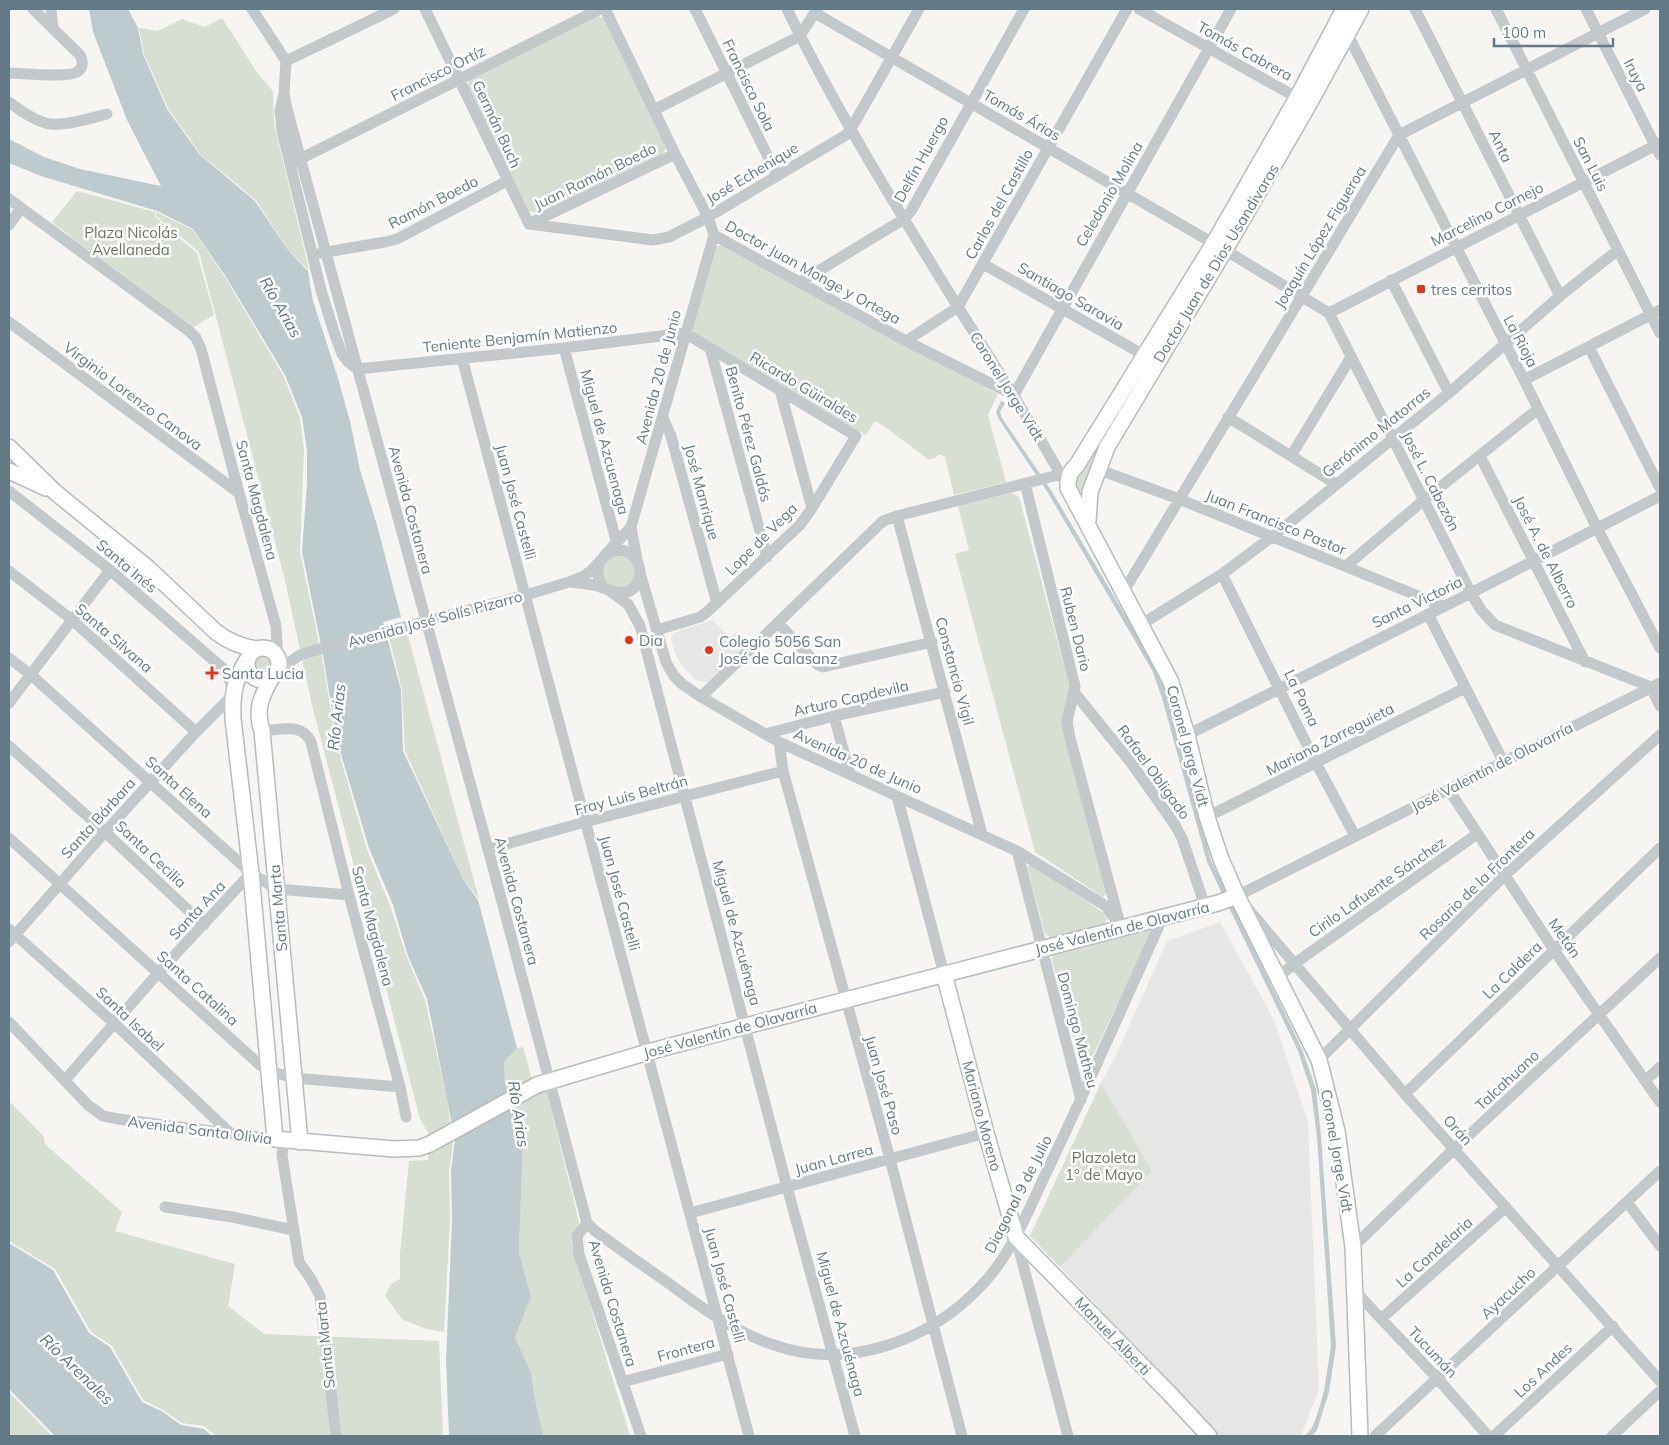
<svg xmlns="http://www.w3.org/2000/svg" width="1669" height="1445" font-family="Mulish,sans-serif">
<rect width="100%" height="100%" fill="#f6f5f1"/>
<path fill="#e6e7e5" d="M712 620 730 637 738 631 750 645 709 683 696 680 682 666 675 653 671 639 673 633Z
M1220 922 1274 1020 1308 1122 1319 1389 1301 1436H1209L1099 1320 1105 1314 1060 1267 1151 1171 1101 1083 1116 1055 1167 941Z"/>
<path fill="#d7ded2" d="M597 16 603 18 666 147 663 154 539 214 529 211 467 86 470 78Z
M222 18 256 71 273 91 274 124 309 270 287 249 256 200 201 155 168 108 144 54 139 28 158 31 182 19 205 27Z
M77 191 155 212V217L197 253 214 315 190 329 52 222Z
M156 212 193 230 226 279 284 377 300 418 304 449 300 552 322 657 336 742 367 850 391 908 406 955 425 1000 447 1099 453 1144 449 1171 450 1220 444 1332 427 1329 403 1320 385 1296 391 1284 400 1279V1254L409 1161 428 1160V1132L420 1119 312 705 284 576 199 252 156 216Z
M721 245 998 394 988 415 1006 482 954 495 945 457 940 454 935 458 929 460 884 426 875 421 866 435 696 336 692 328 715 247Z
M1214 251 1091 463 1086 489 1082 492 1078 491 1076 489 1074 480Z
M1011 493 1019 497 1070 688 1063 729 1107 893 1103 897 1035 852 955 554 969 550 958 506Z
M620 554 632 560 638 574 624 591 604 582C600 564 604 562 620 554Z
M407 632 479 899 463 879 405 751 402 690 389 637Z
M253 664a11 11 0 1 1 22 0a11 11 0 1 1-22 0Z
M1031 864 1107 915 1108 918 1103 925 1051 938 1045 934 1027 867Z
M1146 928 1150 930 1151 934 1087 1068 1085 1071 1082 1070 1052 961V954L1057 951Z
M523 1047 536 1093 546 1090 579 1222 571 1242 630 1436H544L537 1410 531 1373 515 1337 531 1297 519 1252 524 1114 514 1107 505 1084 504 1062 517 1048Z
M1101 1083 1152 1171 1060 1267 1030 1236Z
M9 1101 44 1137 45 1144 122 1212 115 1231 235 1264 228 1306 264 1334 439 1341 443 1436H216L204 1426 182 1423 163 1410 143 1400 112 1346 91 1332 55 1269 9 1241Z
M9 1392 52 1436H9Z"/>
<path fill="#bdcbcf" d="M89 9H128L138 28 143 54 167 109 200 155 255 201 287 249 308 271 313 301 337 375 350 421 360 470 377 525 401 617 383 622 401 690 403 751 463 879 478 900 517 1048 504 1062 505 1083 514 1107 524 1114 519 1252 531 1297 515 1337 531 1373 537 1410 544 1436H449L446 1360 452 1221 451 1170 455 1140 427 999 408 956 393 905 369 848 337 741 323 655 302 552 307 483V450L302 417 285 375 226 277 193 229 157 211 41 176 9 163V139L44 157 80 169 161 186 127 120 93 32Z
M1001 401 1005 403 1000 412 1002 418 1051 490 1156 667 1167 698 1211 860 1302 1049 1316 1089 1321 1136 1336 1346 1329 1392 1317 1430 1312 1436H1305L1312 1428 1318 1412 1324 1391 1331 1346 1317 1137 1311 1090 1298 1051 1207 862 1162 698 1152 670 1048 493 998 418 996 412Z
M9 1243 53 1270 89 1333 110 1347 142 1402 163 1412 181 1425 204 1429 212 1436H55L9 1389Z"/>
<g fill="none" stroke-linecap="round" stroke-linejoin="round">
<g stroke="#b6bbbe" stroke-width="18">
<path id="major" d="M1344 9 1297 98 1214 243 1077 465C1069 472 1068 478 1068 488L1171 682 1187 735 1207 817 1221 859 1237 896 1319 1060 1337 1131 1353 1247 1360 1436
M9 447 55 492 148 568 216 632C229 642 241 647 257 649
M9 471 46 488
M1088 521 1090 492 1107 447 1225 250 1309 104 1361 9
M247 664a16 16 0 1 1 32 0a16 16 0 1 1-32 0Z
M247 660C234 680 232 696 233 719L251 873 275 1139 394 1149 419 1148 430 1144 537 1085 648 1052 746 1026 1218 903 1237 896
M272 677C261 697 255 709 262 731L300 1142
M944 974 986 1133 1016 1237 1169 1393 1209 1436"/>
</g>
<path stroke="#c3c8ca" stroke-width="11" d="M51 9 53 29
M252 9 286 61 284 93 280 111 282 131 321 290 334 332 342 354 348 362 357 369
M425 9 529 224
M605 9 675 154 708 217 714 235 906 341 1014 395
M695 9 777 175
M787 9C837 112 898 210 958 307 996 367 1034 426 1068 488
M1139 9 1303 101
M1415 9 1560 296
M1496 9 1660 333
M1586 9 1660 155
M815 13 1225 250 1329 313 1471 593 1481 610 1495 625 1651 687
M1343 30 1348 35 1524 380 1597 528 1660 648
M286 61 394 9
M9 73C21 73 68 78 77 72 84 67 83 61 80 55L33 9
M284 93 287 109 488 849 587 1223
M9 102C20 110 36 122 50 124 66 126 91 118 107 114
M654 110 800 36 817 9
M294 162 600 9
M9 199 189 331 196 338 201 349 239 493 276 626 278 660
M529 224 653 240 669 237 708 217 846 135 851 129 919 9
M529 224 675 154
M9 225 21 208
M321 253 385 242 397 239 507 181
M983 264 1144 355
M1391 280 1449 393
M800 282 904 219 911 211 1024 9
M1329 313 1660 143
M9 322 239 493
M906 341 958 307 1127 9
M1589 347 1660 488
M564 348 617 544
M710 348 767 557
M462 358 749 1436
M357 369 564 348 685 333 856 436 812 508 800 525 707 612 700 617 657 630
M1524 380 1660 310
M780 390 812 508
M1014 395 1231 9
M1228 417 1336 484
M663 418 671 436 717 603
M1291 456 1351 357
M1480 456 1585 662
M1097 469 1179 499 1443 606
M1025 483 1075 686 1067 722 1070 738 1119 920
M9 491 110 570 227 672
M897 516 982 834
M631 527 637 560
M604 556 631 527 714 235
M1346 566 1424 500 1538 409
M9 571 71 619 196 732
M640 573 666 662 674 676 682 684 701 697 779 742 1017 851 1106 906 1121 928
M1222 574 1316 763 1355 836
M571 582C578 583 586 584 594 585 609 589 632 603 639 578 641 573 640 568 638 563 626 534 580 560 605 589
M1124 591 1399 135 1645 9
M611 592 628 604 640 626 787 1187 855 1436
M1428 614 1503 761
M778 623 818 665 823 667 932 642
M1142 624 1222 574 1272 537 1449 393 1560 296 1618 250
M9 658 30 674 251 873 277 889 349 895
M277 671 300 655 309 652 526 595 569 582 584 576 592 570 601 560
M1660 683 1237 896 1405 1094 1660 1381
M1651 687 1660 706
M1074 692 1132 764 1175 825 1182 838 1205 906
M701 697 883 521 897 516 1066 473
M9 703 110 570
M834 716 850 774
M262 731C281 730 301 722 311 742L349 895 400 1087 406 1117
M765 734 834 716 945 692
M1187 735 1471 593 1660 496
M779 742 783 771 890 1159 962 1436
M9 746 105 832 204 925
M1449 790 1554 950 1660 1102
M897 796 944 974
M1207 817 1465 688
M9 838 260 1065 269 1071 294 1078 400 1087
M488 849 585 822 783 771
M1017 851 1081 1100
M9 929 115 1024 229 1132
M9 942 105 832 196 732 232 696 231 683 222 668
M1278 977 1294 964 1477 834
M9 1022 88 1105 103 1116 118 1119 275 1139
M1319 1060 1504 876 1660 735
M65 1080 159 972 251 873
M1646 1080 1660 1067
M1405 1094 1660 848
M284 1141 282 1155 299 1262 311 1279 320 1296 336 1436
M1627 1202 1660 1246
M165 1207 232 1217 293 1230
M690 1213 986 1133
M587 1223 594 1230C619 1249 645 1267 671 1285 703 1309 735 1332 774 1345 848 1371 929 1341 981 1286 1013 1253 1029 1208 1049 1167 1088 1085 1125 1001 1163 917
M587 1223 577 1236 579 1254 641 1436
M1016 1238 1068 1436
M1353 1247 1455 1148 1660 958
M1354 1290 1438 1379 1488 1436
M1381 1319 1506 1207
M622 1382 728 1354
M1375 1436 1660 1171
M1494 1436 1613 1326
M1612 1436 1660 1391"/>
<use href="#major" stroke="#fff" stroke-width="15"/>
</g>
<g fill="#f32e14" stroke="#fff" stroke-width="2">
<rect x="1416" y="284" width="10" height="10" rx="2.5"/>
<circle cx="629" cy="640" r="5"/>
<circle cx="709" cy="650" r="5"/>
<path d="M209.5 665.5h5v5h5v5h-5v5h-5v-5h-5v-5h5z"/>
</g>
<g text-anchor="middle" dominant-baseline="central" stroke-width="5" stroke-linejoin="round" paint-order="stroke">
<g font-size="15" fill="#627a85" stroke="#fff">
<text transform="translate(1245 51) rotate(29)">Tomás Cabrera</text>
<text transform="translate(438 73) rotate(-27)">Francisco Ortíz</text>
<text transform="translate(1636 75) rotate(63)">Iruya</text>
<text transform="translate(749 85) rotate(64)">Francisco Sola</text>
<text transform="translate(1022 115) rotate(30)">Tomás Árias</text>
<text transform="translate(497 124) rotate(65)">Germán Buch</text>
<text transform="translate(1501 146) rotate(64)">Anta</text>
<text transform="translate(921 159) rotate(-61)">Delfín Huergo</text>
<text transform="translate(1591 164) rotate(63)">San Luis</text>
<text transform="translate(752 173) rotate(-31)">José Echenique</text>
<text transform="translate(595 176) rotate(-26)">Juan Ramón Boedo</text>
<text transform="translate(1109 194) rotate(-60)">Celedonio Molina</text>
<text transform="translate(433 202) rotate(-27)">Ramón Boedo</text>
<text transform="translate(999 204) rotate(-61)">Carlos del Castillo</text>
<text transform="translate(1487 214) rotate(-27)">Marcelino Cornejo</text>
<text transform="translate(1320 237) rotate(-59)">Joaquín López Figueroa</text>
<text transform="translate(1216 263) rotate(-59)">Doctor Juan de Dios Usandivaras</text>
<text transform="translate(813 272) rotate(29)">Doctor Juan Monge y Ortega</text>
<text transform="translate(1071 296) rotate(30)">Santiago Saravia</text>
<text transform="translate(520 337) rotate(-6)">Teniente Benjamín Matienzo</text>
<text transform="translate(1521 341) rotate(62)">La Rioja</text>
<text transform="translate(658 377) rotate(-75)">Avenida 20 de Junio</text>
<text transform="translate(1007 386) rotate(58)">Coronel Jorge Vidt</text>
<text transform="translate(804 387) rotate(31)">Ricardo Güiraldes</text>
<text transform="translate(133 396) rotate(37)">Virginio Lorenzo Canova</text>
<text transform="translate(1376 432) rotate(-39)">Gerónimo Matorras</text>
<text transform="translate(749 434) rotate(75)">Benito Pérez Galdós</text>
<text transform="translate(605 442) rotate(75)">Miguel de Azcuenaga</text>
<text transform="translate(1431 481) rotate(63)">José L. Cabezón</text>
<text transform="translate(702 492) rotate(75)">José Manrique</text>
<text transform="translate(257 500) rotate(75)">Santa Magdalena</text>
<text transform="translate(516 502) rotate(75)">Juan José Castelli</text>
<text transform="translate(411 510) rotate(75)">Avenida Costanera</text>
<text transform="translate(1276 522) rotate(22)">Juan Francisco Pastor</text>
<text transform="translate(761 539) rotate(-45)">Lope de Vega</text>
<text transform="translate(1546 552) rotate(63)">José A. de Alberro</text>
<text transform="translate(127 566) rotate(40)">Santa Inés</text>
<text transform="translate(1417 602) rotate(-26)">Santa Victoria</text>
<text transform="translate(435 619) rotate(-15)">Avenida José Solís Pizarro</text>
<text transform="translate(1076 629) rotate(76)">Ruben Dario</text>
<text transform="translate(114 638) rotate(41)">Santa Silvana</text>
<text transform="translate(955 671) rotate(75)">Constancio Vigil</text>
<text transform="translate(851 698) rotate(-13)">Arturo Capdevila</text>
<text transform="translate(1302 698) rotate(64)">La Poma</text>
<text transform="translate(1330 739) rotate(-27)">Mariano Zorreguieta</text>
<text transform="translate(1188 746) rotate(75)">Coronel Jorge Vidt</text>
<text transform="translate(858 761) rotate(24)">Avenida 20 de Junio</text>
<text transform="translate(1492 767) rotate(-27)">José Valentín de Olavarría</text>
<text transform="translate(1154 772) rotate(54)">Rafael Obligado</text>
<text transform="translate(179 787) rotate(42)">Santa Elena</text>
<text transform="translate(631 795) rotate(-15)">Fray Luis Beltrán</text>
<text transform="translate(98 818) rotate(-48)">Santa Bárbara</text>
<text transform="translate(151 854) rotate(43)">Santa Cecilia</text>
<text transform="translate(1477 884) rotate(-44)">Rosario de la Frontera</text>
<text transform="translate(1377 887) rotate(-35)">Cirilo Lafuente Sánchez</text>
<text transform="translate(620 893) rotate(75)">Juan José Castelli</text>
<text transform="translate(517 901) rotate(75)">Avenida Costanera</text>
<text transform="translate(278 908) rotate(-95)">Santa Marta</text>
<text transform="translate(197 910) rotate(-47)">Santa Ana</text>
<text transform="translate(373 926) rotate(75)">Santa Magdalena</text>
<text transform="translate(1122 928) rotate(-14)">José Valentín de Olavarría</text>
<text transform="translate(737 933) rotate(75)">Miguel de Azcuénaga</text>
<text transform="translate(1565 938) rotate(55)">Metán</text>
<text transform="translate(1512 970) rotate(-44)">La Caldera</text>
<text transform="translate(198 988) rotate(42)">Santa Catalina</text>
<text transform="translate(130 1019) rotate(43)">Santa Isabel</text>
<text transform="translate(730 1030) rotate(-15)">José Valentín de Olavarría</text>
<text transform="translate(1078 1030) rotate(75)">Domingo Matheu</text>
<text transform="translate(1507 1080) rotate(-43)">Talcahuano</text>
<text transform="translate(884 1085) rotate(74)">Juan José Paso</text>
<text transform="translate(982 1116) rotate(75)">Mariano Moreno</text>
<text transform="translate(200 1130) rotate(7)">Avenida Santa Olivia</text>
<text transform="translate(1458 1130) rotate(48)">Orán</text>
<text transform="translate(1337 1151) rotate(80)">Coronel Jorge Vidt</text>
<text transform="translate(834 1159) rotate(-15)">Juan Larrea</text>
<text transform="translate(1018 1194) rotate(-63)">Diagonal 9 de Julio</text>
<text transform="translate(1434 1252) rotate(-42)">La Candelaria</text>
<text transform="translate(725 1285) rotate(75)">Juan José Castelli</text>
<text transform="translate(1508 1293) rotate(-43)">Ayacucho</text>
<text transform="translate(613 1303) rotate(73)">Avenida Costanera</text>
<text transform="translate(841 1324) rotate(75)">Miguel de Azcuénaga</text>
<text transform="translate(1113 1336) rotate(46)">Manuel Alberti</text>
<text transform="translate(325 1345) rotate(-96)">Santa Marta</text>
<text transform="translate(686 1349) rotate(-15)">Frontera</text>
<text transform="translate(1433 1352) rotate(47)">Tucumán</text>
<text transform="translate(1543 1370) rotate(-43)">Los Andes</text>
</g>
<g font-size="15" fill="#66775d" stroke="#fff">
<text x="131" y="232">Plaza Nicolás<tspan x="131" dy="17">Avellaneda</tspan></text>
<text x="1104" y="1157">Plazoleta<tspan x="1104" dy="17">1° de Mayo</tspan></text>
</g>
<g font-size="15" fill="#627a85" stroke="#fff" text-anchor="start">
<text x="1431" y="289">tres cerritos</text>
<text x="639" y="640">Dia</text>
<text x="719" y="641">Colegio 5056 San<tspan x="719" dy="17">José de Calasanz</tspan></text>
<text x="222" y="673">Santa Lucia</text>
</g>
<g font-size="16" font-style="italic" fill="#58767c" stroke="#fff">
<text transform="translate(281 307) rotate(60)">Río Arias</text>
<text transform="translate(336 717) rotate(-84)">Río Arias</text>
<text transform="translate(519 1114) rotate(81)">Río Arias</text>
<text transform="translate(77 1369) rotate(44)">Río Arenales</text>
</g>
</g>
<rect width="1669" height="1445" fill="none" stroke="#627a85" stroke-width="20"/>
<path d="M1494 38v8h119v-8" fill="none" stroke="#627a85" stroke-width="2.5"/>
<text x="1502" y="38" font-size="15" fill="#627a85" stroke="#ffffff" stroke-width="4" paint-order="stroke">100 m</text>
</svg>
